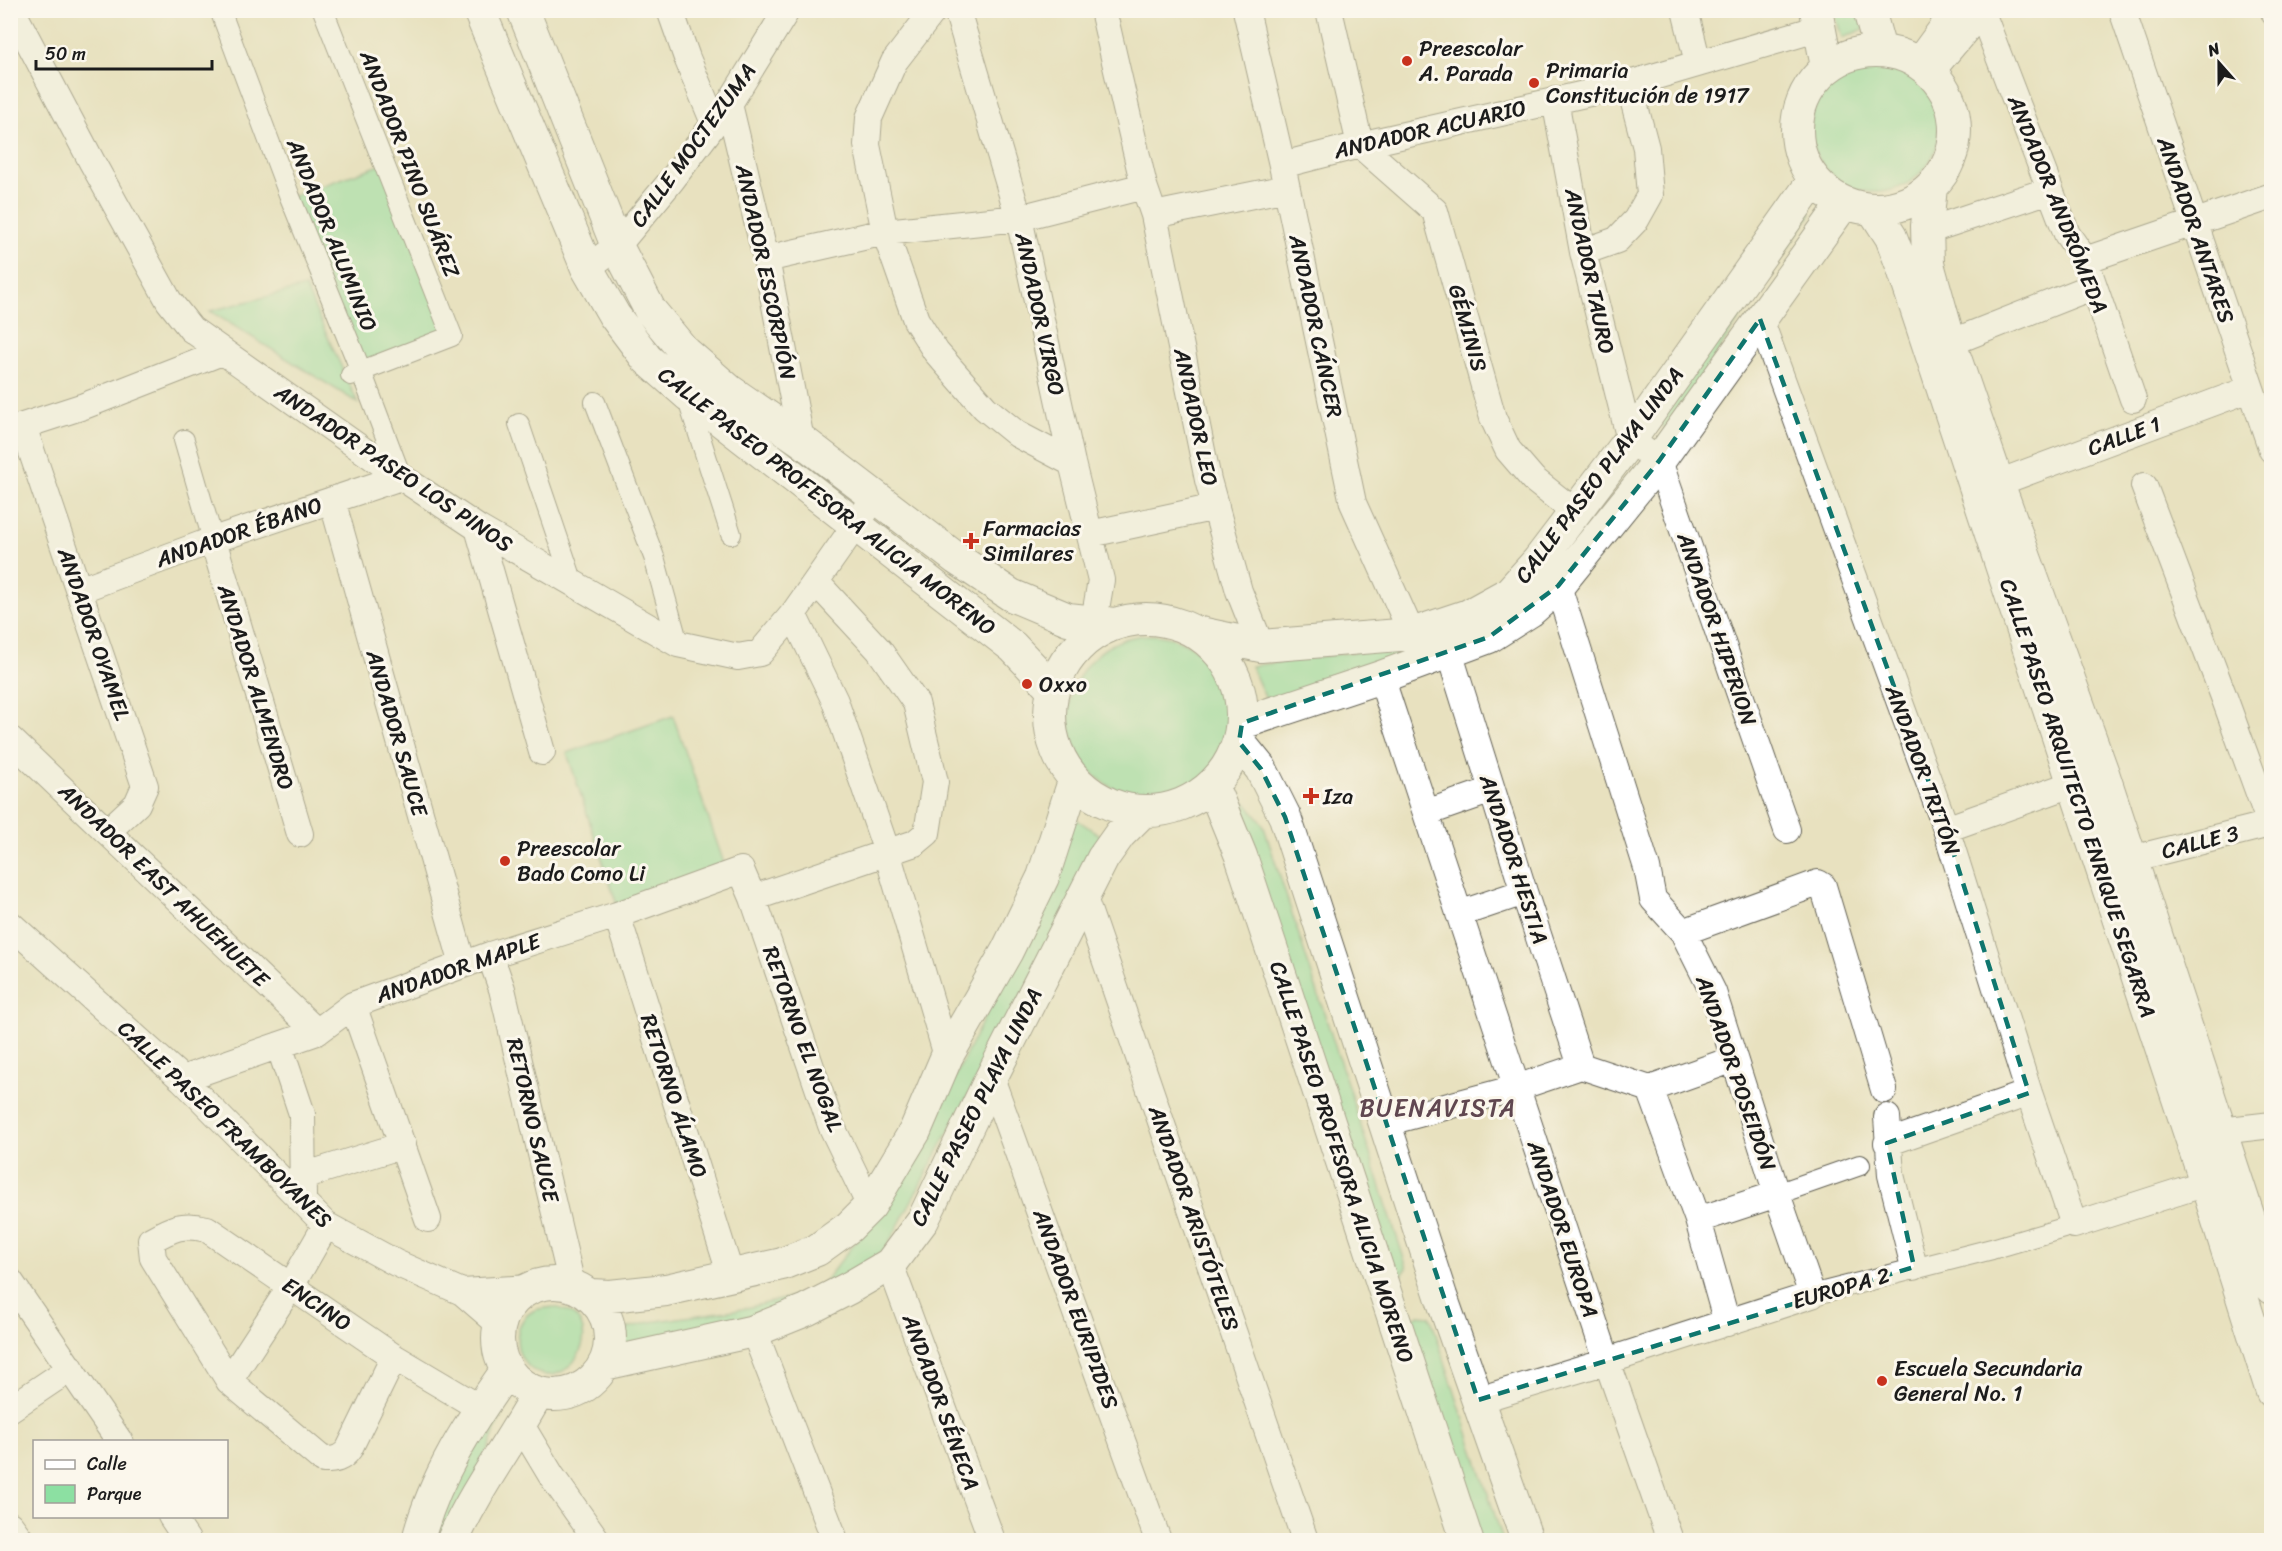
<svg xmlns="http://www.w3.org/2000/svg" width="2282" height="1551" font-family="Sriracha,sans-serif">
<rect width="100%" height="100%" fill="#fbf7ec"/>
<filter id="ink" filterUnits="userSpaceOnUse"><feTurbulence type="fractalNoise" baseFrequency=".0167" numOctaves="2"/><feDisplacementMap in="SourceGraphic" scale="12" xChannelSelector="R" yChannelSelector="G"/><feConvolveMatrix kernelMatrix="1 2 1 2 8 2 1 2 1" color-interpolation-filters="sRGB"/></filter>
<filter id="wash" filterUnits="userSpaceOnUse"><feTurbulence type="fractalNoise" baseFrequency=".008" numOctaves="4" result="noise"/><feDisplacementMap in="SourceGraphic" scale="24" xChannelSelector="R" yChannelSelector="G"/><feGaussianBlur stdDeviation="1.35" result="paint"/><feColorMatrix in="noise" values="0 0 0 0 0 0 0 0 0 0 0 0 0 0 0 0 0 1.4 0 .05"/><feComposite in="paint" operator="in"/></filter>
<g filter="url(#wash)">
<rect width="100%" height="100%" fill="#e8e1bf"/>
<path fill="#8ce0a2" stroke="#547e5f" stroke-width="1.5" d="M1834 11H1859L1864 29 1842 38Z
M1811 128a64 64 0 1 1 128 0a64 64 0 1 1-128 0Z
M383 164 452 336 361 371 290 197Z
M1802 210 1811 214 1744 312 1667 430 1655 420Z
M305 287 358 403 210 311Z
M1577 527 1591 534 1482 637 1269 706 1251 666 1413 644Z
M1069 716a81 81 0 1 1 162 0a81 81 0 1 1-162 0Z
M673 716 725 866 617 905 567 753Z
M1245 802 1263 824 1407 1268 1402 1275 1395 1277 1236 822Z
M1070 815 1107 840 996 1043 882 1256 839 1290 616 1355 617 1331 650 1322 742 1309 817 1291 894 1193 946 1095 1054 877Z
M554 1307C617 1318 565 1404 527 1365 512 1349 514 1320 535 1310 541 1308 548 1308 554 1307Z
M1419 1315 1430 1316 1503 1540H1480L1410 1320Z
M492 1400 503 1410 483 1462 447 1540H425Z"/>
</g>
<g filter="url(#ink)">
<g fill="none" stroke-linecap="round" stroke-linejoin="round">
<g stroke="#636155" stroke-width="22">
<path id="pedestrian" d="M220 10 290 197 361 371 401 477
M323 10 452 336 351 375
M2271 10 2272 15
M687 397 731 534
M595 402 654 557 678 644
M519 424 573 583
M184 440 213 540
M1777 1194 1860 1165
M1812 1295 1992 1249 2074 1225"/>
</g>
<g stroke="#636155" stroke-width="28">
<path id="minor" d="M12 10 92 162 169 301 191 329 401 477 478 528 678 644 738 657 760 653 793 614 866 510
M670 10 687 58 714 123
M934 10 894 62 869 118 867 145 885 232 916 320 936 352 985 408 1017 434 1072 463
M957 10 1019 218 1072 463 1101 580 1094 621
M1103 10 1144 186 1154 215 1208 480 1239 591 1261 646
M1246 10 1282 165 1353 503 1412 634
M1329 10 1360 145 1435 211 1493 418 1508 450 1533 479 1576 513
M1685 10 1698 63
M1981 10 2067 234 2085 260 2133 399
M2122 10 2272 450
M1917 62 1955 10
M1931 72 1983 10
M1555 100 1583 252 1630 440 1659 461 1787 830
M729 104 766 259 801 440
M1282 165 1360 145 1629 84 1820 28
M1154 215 1287 188
M1927 231 2050 190
M1583 252 1617 240 1636 220 1650 195 1646 148 1629 84
M766 259 885 232 1019 218 1144 186
M2085 260 2272 196
M587 268 617 246 671 181 729 104 787 10
M1760 319 1946 829 2029 1093 2074 1225 2206 1183
M1950 343 2094 286
M23 426 145 786 137 804 108 831
M10 430 84 406 222 352
M1998 483 2250 389
M2144 486 2224 697 2272 829
M332 500 463 965
M478 528 542 752
M1090 534 1216 507
M213 540 300 834
M79 590 213 540 401 477
M793 614 835 701 887 852 947 1056
M1449 652 1524 892 1581 1066
M1381 677 1607 1361 1670 1540
M10 739 317 1032
M1426 813 1492 790
M1946 829 2092 777
M2131 859 2270 824
M1083 895 1305 1540
M753 898 915 843 927 833 935 782 916 703 879 650 816 582
M1459 914 1524 892
M617 915 731 1276
M10 924 182 1079 326 1225 396 1263 462 1292 499 1324
M1683 932 1818 883 1823 886 1884 1090
M490 955 502 989 572 1285
M353 1005 428 1219
M279 1045 302 1114 303 1200
M1581 1066 1650 1089 1698 1220 1727 1323
M991 1078 1158 1540
M182 1079 317 1032 353 1005 490 955 617 915 741 870 753 898 831 1125 870 1206
M1650 1089 1734 1059
M1887 1117 1891 1175 1914 1267
M1385 1123 1516 1088 1581 1066
M2220 1131 2272 1125
M1887 1143 2029 1093
M303 1176 403 1145
M1698 1220 1777 1194
M890 1264 992 1540
M10 1281 120 1442
M462 1292 530 1288
M754 1331 835 1540
M394 1357 349 1449C342 1459 335 1460 323 1460L229 1381 153 1258 151 1240C173 1228 182 1223 207 1229L394 1357 480 1408
M229 1381 291 1286 326 1225
M1478 1400 1607 1361 1812 1295 1777 1194 1713 992 1683 932 1653 899 1647 868 1558 586
M10 1409 71 1368
M521 1425 551 1475 597 1540
M171 1516 187 1540
M10 1525 21 1540"/>
</g>
<g stroke="#636155" stroke-width="34">
<path id="tertiary" d="M479 10 587 268 614 315 647 359 687 394 1013 647 1052 688
M523 10 617 246 650 310 684 351 730 391 801 440 957 559 1011 595 1068 619 1114 624
M1816 10 1827 67
M1869 10 1880 50
M1797 130a79 79 0 1 1 158 0a79 79 0 1 1-158 0Z
M1931 187 1927 226 1928 264 1950 343 1998 483 2103 773 2272 1288
M1873 209 1891 237 1902 266 2206 1183 2272 1392
M1050 715a96 96 0 1 1 192 0a96 96 0 1 1-192 0Z
M1195 632 1261 646 1412 634 1469 615 1509 593 1538 561 1630 440 1814 180
M1242 723 1381 677 1489 637 1530 611 1558 586 1659 461 1844 203
M1239 742 1261 769 1285 817 1441 1296 1527 1540
M1212 785 1241 856 1467 1540
M498 1339a56 56 0 1 1 112 0a56 56 0 1 1-112 0Z
M591 1295 610 1296 666 1290 782 1264 817 1250 849 1227 870 1206 915 1131 947 1056 1007 951 1043 877 1074 781
M605 1364 754 1331 806 1310 849 1288 890 1264 923 1220 991 1078 1103 858 1120 834 1142 812
M418 1540C434 1478 470 1422 507 1370
M453 1540C476 1488 511 1443 538 1393"/>
</g>
<use href="#pedestrian" stroke="#fff" stroke-width="20"/>
<use href="#minor" stroke="#fff" stroke-width="26"/>
<use href="#tertiary" stroke="#fff" stroke-width="32"/>
</g>
</g>
<path d="M0 0H2282V1551H0ZM1760 319 1946 829 2029 1093 1887 1143 1914 1267 1478 1400 1285 817 1261 769 1239 742 1242 723 1489 637 1558 586 1659 461Z" fill="#e8e1bf" fill-opacity=".55" fill-rule="evenodd"/>
<path fill="none" stroke="#0f766e" stroke-width="4.5" stroke-dasharray="12 8" stroke-linejoin="round" d="M1760 319 1946 829 2029 1093 1887 1143 1914 1267 1478 1400 1285 817 1261 769 1239 742 1242 723 1489 637 1558 586 1659 461Z"/>
<g fill="#c8321e" stroke="#fbf7ec" stroke-width="2">
<circle cx="1407" cy="61" r="6"/>
<circle cx="1534" cy="83" r="6"/>
<path d="M968 532h6v6h6v6h-6v6h-6v-6h-6v-6h6z"/>
<circle cx="1027" cy="684" r="6"/>
<path d="M1308 787h6v6h6v6h-6v6h-6v-6h-6v-6h6z"/>
<circle cx="505" cy="861" r="6"/>
<circle cx="1882" cy="1381" r="6"/>
</g>
<g text-anchor="middle" dominant-baseline="central" stroke-width="6" stroke-linejoin="round" paint-order="stroke">
<g font-size="22" fill="#1c1c1c" stroke="#fbf7ec" text-anchor="start">
<text x="1419" y="48">Preescolar<tspan x="1419" dy="25">A. Parada</tspan></text>
<text x="1546" y="70">Primaria<tspan x="1546" dy="25">Constitución de 1917</tspan></text>
<text x="983" y="528">Farmacias<tspan x="983" dy="25">Similares</tspan></text>
<text x="1039" y="684">Oxxo</text>
<text x="1323" y="796">Iza</text>
<text x="517" y="848">Preescolar<tspan x="517" dy="25">Bado Como Li</tspan></text>
<text x="1894" y="1368">Escuela Secundaria<tspan x="1894" dy="25">General No. 1</tspan></text>
</g>
<g font-size="22" fill="#1c1c1c" stroke="#fbf7ec">
<text transform="translate(1430 129) rotate(-13)">ANDADOR ACUARIO</text>
<text transform="translate(693 145) rotate(-54)">CALLE MOCTEZUMA</text>
<text transform="translate(410 164) rotate(69)">ANDADOR PINO SUÁREZ</text>
<text transform="translate(2058 204) rotate(68)">ANDADOR ANDRÓMEDA</text>
<text transform="translate(2196 230) rotate(71)">ANDADOR ANTARES</text>
<text transform="translate(332 235) rotate(68)">ANDADOR ALUMINIO</text>
<text transform="translate(1590 271) rotate(78)">ANDADOR TAURO</text>
<text transform="translate(766 272) rotate(78)">ANDADOR ESCORPIÓN</text>
<text transform="translate(1040 314) rotate(78)">ANDADOR VIRGO</text>
<text transform="translate(1316 326) rotate(78)">ANDADOR CÁNCER</text>
<text transform="translate(1468 328) rotate(74)">GÉMINIS</text>
<text transform="translate(1196 417) rotate(78)">ANDADOR LEO</text>
<text transform="translate(2124 436) rotate(-20)">CALLE 1</text>
<text transform="translate(394 468) rotate(34)">ANDADOR PASEO LOS PINOS</text>
<text transform="translate(1599 475) rotate(-53)">CALLE PASEO PLAYA LINDA</text>
<text transform="translate(827 501) rotate(38)">CALLE PASEO PROFESORA ALICIA MORENO</text>
<text transform="translate(239 532) rotate(-19)">ANDADOR ÉBANO</text>
<text transform="translate(1717 629) rotate(71)">ANDADOR HIPERION</text>
<text transform="translate(94 634) rotate(71)">ANDADOR OYAMEL</text>
<text transform="translate(256 687) rotate(73)">ANDADOR ALMENDRO</text>
<text transform="translate(397 733) rotate(74)">ANDADOR SAUCE</text>
<text transform="translate(1923 770) rotate(70)">ANDADOR TRITÓN</text>
<text transform="translate(2078 798) rotate(72)">CALLE PASEO ARQUITECTO ENRIQUE SEGARRA</text>
<text transform="translate(2200 842) rotate(-14)">CALLE 3</text>
<text transform="translate(1514 859) rotate(72)">ANDADOR HESTIA</text>
<text transform="translate(164 885) rotate(44)">ANDADOR EAST AHUEHUETE</text>
<text transform="translate(458 968) rotate(-19)">ANDADOR MAPLE</text>
<text transform="translate(803 1039) rotate(70)">RETORNO EL NOGAL</text>
<text transform="translate(1736 1073) rotate(71)">ANDADOR POSEIDÓN</text>
<text transform="translate(674 1096) rotate(72)">RETORNO ÁLAMO</text>
<text transform="translate(976 1107) rotate(-63)">CALLE PASEO PLAYA LINDA</text>
<text transform="translate(533 1120) rotate(77)">RETORNO SAUCE</text>
<text transform="translate(225 1124) rotate(44)">CALLE PASEO FRAMBOYANES</text>
<text transform="translate(1342 1162) rotate(72)">CALLE PASEO PROFESORA ALICIA MORENO</text>
<text transform="translate(1194 1218) rotate(71)">ANDADOR ARISTÓTELES</text>
<text transform="translate(1563 1229) rotate(72)">ANDADOR EUROPA</text>
<text transform="translate(1841 1288) rotate(-16)">EUROPA 2</text>
<text transform="translate(317 1304) rotate(34)">ENCINO</text>
<text transform="translate(1076 1309) rotate(70)">ANDADOR EURIPIDES</text>
<text transform="translate(941 1402) rotate(70)">ANDADOR SÉNECA</text>
</g>
<g font-size="24" letter-spacing="1.5" fill="#604750" stroke="#fbf7ec">
<text x="1438" y="1108">BUENAVISTA</text>
</g>
</g>
<rect width="2282" height="1551" fill="none" stroke="#fbf7ec" stroke-width="36"/>
<rect x="33" y="1440" width="195" height="78" fill="#fbf7ec" stroke="#a29f99" stroke-width="1.5"/>
<rect x="45" y="1460" width="30" height="9" fill="#ffffff" stroke="#a29f99" stroke-width="1.5"/>
<text x="87" y="1470" font-size="18" fill="#1c1c1c">Calle</text>
<rect x="45" y="1485" width="30" height="18" fill="#8ce0a2" stroke="#a29f99" stroke-width="1.5"/>
<text x="87" y="1500" font-size="18" fill="#1c1c1c">Parque</text>
<g transform="translate(2219 63) rotate(339)" stroke="#fbf7ec" stroke-width="4.5" paint-order="stroke">
<path d="M0-4.5L10 22L0 15L-10 22Z" fill="#1c1c1c"/>
<text y="-9" font-size="16" font-weight="bold" text-anchor="middle" fill="#1c1c1c">N</text>
</g>
<path d="M36 60v9h176v-9" fill="none" stroke="#1c1c1c" stroke-width="3"/>
<text x="45" y="60" font-size="18" fill="#1c1c1c" stroke="#fbf7ec" stroke-width="4.5" paint-order="stroke">50 m</text>
</svg>
